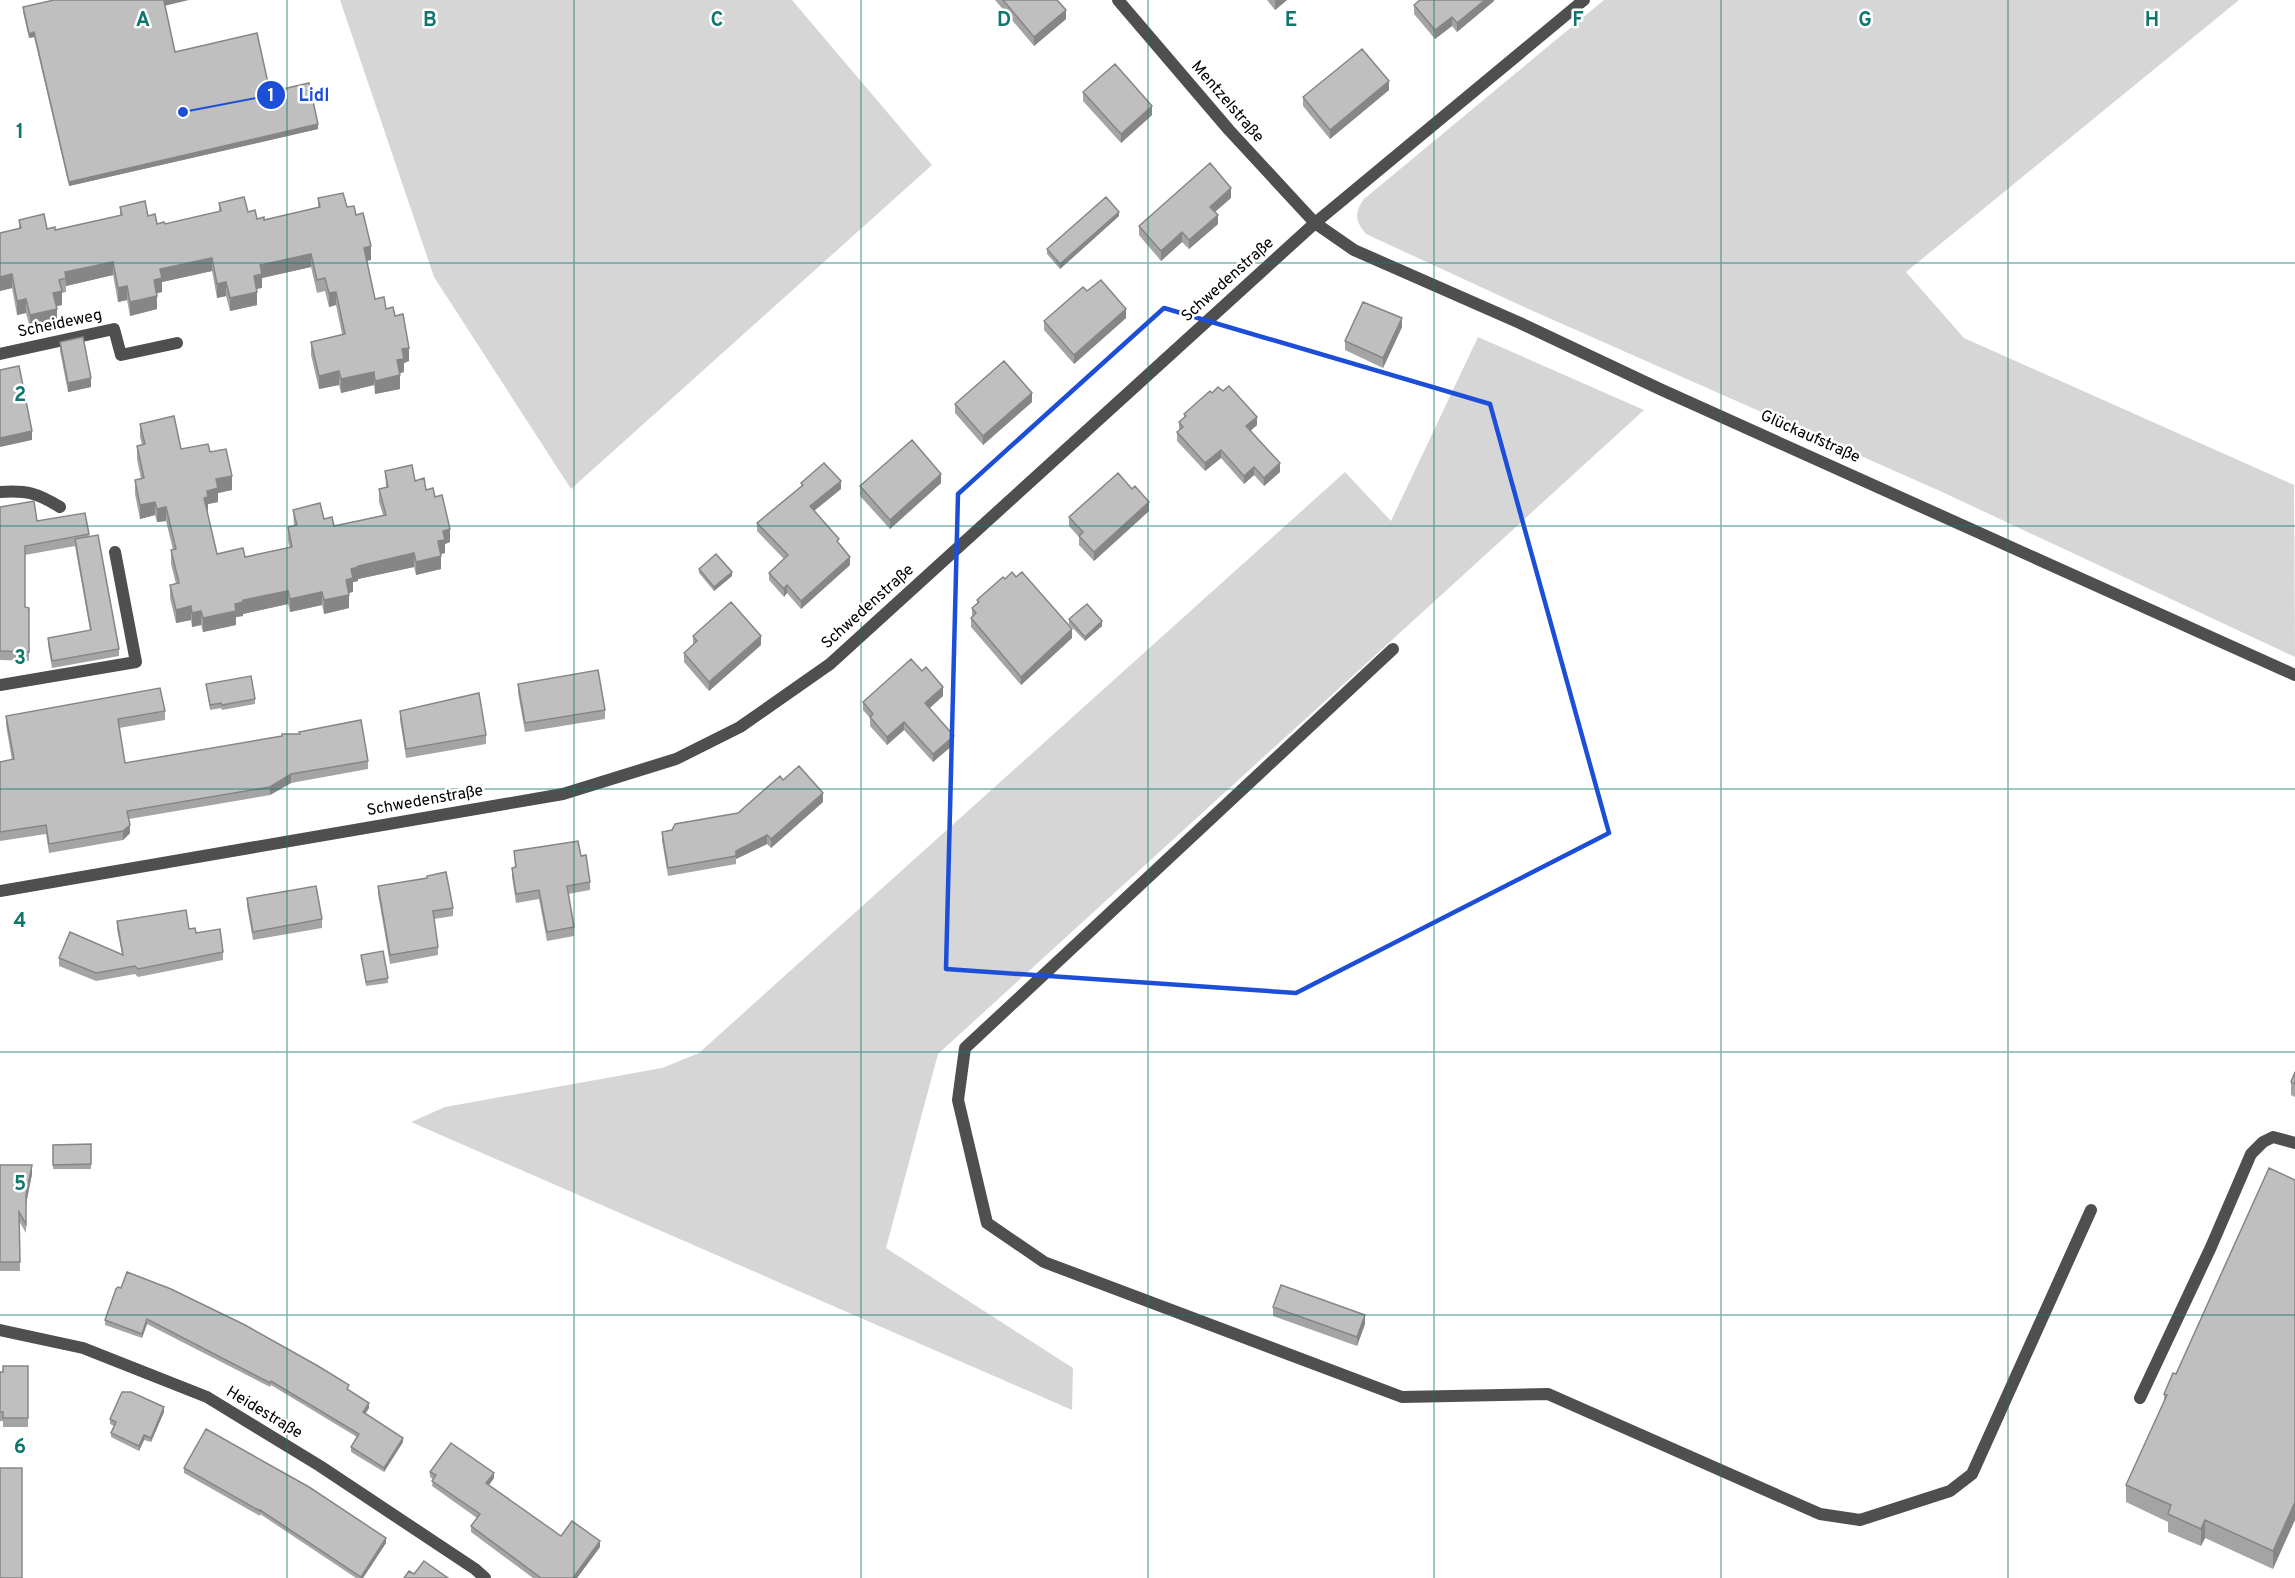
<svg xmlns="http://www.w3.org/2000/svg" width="2295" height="1578" font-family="Overpass,sans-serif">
<rect width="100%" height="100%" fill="#fff"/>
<path fill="#d6d6d6" d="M340 0H792L932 165 571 489 434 277Z
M1604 0H2239L1906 272 1964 338 2294 485 2295 657 1940 491 1522 306 1366 234C1355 221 1354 212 1364 199Z
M1478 337 1644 410 938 1054 886 1248 1073 1368 1072 1410 411 1122 445 1107 662 1068 699 1053 1345 472 1391 521Z"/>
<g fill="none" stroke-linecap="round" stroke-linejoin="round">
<path stroke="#4f4f4f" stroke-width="12" d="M0 354 114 329 121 355 177 343
M0 492C27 490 37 493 60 507
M1393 649 965 1048 958 1100 987 1223 1044 1262 1402 1397 1548 1394 1820 1514 1860 1520 1950 1491 1972 1474 2091 1210
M0 685 136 662 115 552
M2140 1398 2211 1247 2251 1154 2263 1142 2273 1137 2295 1143"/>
<path stroke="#4f4f4f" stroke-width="12" d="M1118 0 1229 130 1315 223 1354 250 1520 323 1662 390 2295 675
M0 891 563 794 676 759 740 727 830 664 1315 223 1584 0
M0 1330 83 1348 207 1397 320 1466 475 1569 485 1578"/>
</g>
<path fill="#a4a4a4" d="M995 0H1057L1066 19 1034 46Z
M1267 0H1287L1275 10Z
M1494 0V1L1457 32 1452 26 1435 39 1414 14V5Z
M165 6 175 52 270 92 318 129 69 186 34 37 29 38 23 12V7Z
M1389 90 1330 139 1303 106V97Z
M1083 92 1152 115 1121 143 1083 101Z
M318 198 347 207 371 260 367 261 375 299 395 316 409 361 404 363V372L400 373V389L375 394 374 385 341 393 339 385 319 389 311 355V342L342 334 336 305 329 307 325 291 317 293 311 267 262 278V288L256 289 257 305 230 311 226 296 217 298 212 271 162 282V292L157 293V309L130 316 127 300 118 302 113 275 66 286V292L62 293V305L56 306 57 322 30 328 26 313 17 315 12 288 0 291 19 229V220L47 229 55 230 120 216V207L148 216 157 224H165L219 212V203L248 212 257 219 264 220 318 207Z
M1231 198 1215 212 1218 224 1189 249 1182 242 1161 261 1139 235V226Z
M1119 216 1060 269 1047 254V249Z
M1087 291 1126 318 1074 364 1044 330V321Z
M1402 327 1383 368 1345 350V341Z
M60 342 91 387 68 392 60 351Z
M1032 402 983 445 955 413V404Z
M1184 414 1257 425 1250 431 1280 472 1264 486 1254 475 1244 484 1221 458 1205 471 1177 441V432L1179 430V422L1184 417Z
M140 424 181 449 210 452 232 490 218 493V502L208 504V511H207L217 554 245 557 289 547 288 541V527L294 526 293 510 324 519 334 526 383 515 379 502V489L386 487 385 471 415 481 435 497 450 542 445 544V553L441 554V569L416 575 414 567 358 579V581L353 582V592L349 593V608L324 614 322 605 290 612 288 604 243 614V616L236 617V625L203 632 201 625 192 627 191 620 176 623 170 598V585L176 584 171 564V550H173L166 521 157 522 155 515 140 519 135 494V480L141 479 137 459V446L142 445 140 437Z
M801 483 841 489 814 511 839 544 850 565 801 609 787 593 784 597 769 580V573L784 559 757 531V523L801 487Z
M941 483 890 529 860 496V486Z
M1132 489 1149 511 1094 561 1079 545V537L1069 526V517Z
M0 507 37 521 89 534 119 649V656L52 668 48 645V638L90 630 75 546 25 555V607L29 608V661L0 660Z
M699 569 732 576 714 591 699 573Z
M977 600 1072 638 1021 685 971 627V618L972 617V608L977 603Z
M1069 619 1102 626 1085 641 1069 624Z
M693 636 761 645 709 691 684 662V653L693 645Z
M206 684 255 699V704L222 710 221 708 210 710Z
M518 684 605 710V719L525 732 518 693Z
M943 696 930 708 954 744 933 762 904 730 887 745 870 726V718L863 710V702Z
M165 711V720L119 728 125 763 299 734V732L368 761V769L291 783 270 795 129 819 130 833 123 840 49 853 46 834 0 841V762L12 760 6 725V716Z
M400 711 486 735V744L406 758 400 720Z
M783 780 823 802 771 848 767 844 736 859V864L668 876 662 841V832L738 813Z
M514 851 581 856 590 882V890L568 894 574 927V936L547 941 539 899 516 903 512 877V868H515Z
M378 886 453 908V916L434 919 438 947V955L390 964 378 894Z
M247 898 322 919V928L253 940 247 906Z
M117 921 189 929 223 952V960L138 977 135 974 96 981 59 966V958L122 954 117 929Z
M361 955 388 978V983L366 986Z
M2295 1072V1097L2291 1095V1082Z
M91 1144V1169H53V1145Z
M0 1165 32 1174 26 1204V1233L19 1221 20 1271H0Z
M2295 1180 2273 1569 2205 1538 2201 1546 2168 1532V1522L2126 1502V1485L2164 1401V1394Z
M116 1289 349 1389V1390L369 1408 365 1414 403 1442 384 1472 351 1452V1447L357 1437 271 1385 270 1387 147 1324 142 1338 105 1325V1320Z
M1273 1307 1365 1324 1357 1346 1273 1316Z
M28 1366V1427H3V1421H0V1372Z
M164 1412 151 1442 144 1440 139 1451 111 1437V1433L114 1426 110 1424V1419Z
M184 1468 386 1543 363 1578H356L260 1514V1516L184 1473Z
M430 1472 494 1478 489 1485 561 1536 600 1547 577 1578H533L471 1532V1526L477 1518 432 1486 433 1479 430 1477Z"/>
<path fill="#868686" d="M170 0H189L164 6V1Z
M1276 0H1287L1275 10V1Z
M1485 0H1494V1L1457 32V23Z
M1066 10V19L1034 46V37Z
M1452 17V26L1435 39V30Z
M34 32V37L29 38V34Z
M1389 81V90L1330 139V130Z
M1152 106V115L1121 143V134Z
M318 124V129L69 186V182Z
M1231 188V198L1210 216V207Z
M1119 212V216L1060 269V264Z
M1218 215V224L1189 249V240Z
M1182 232V242L1161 261V251Z
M371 246V260L364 261V248Z
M311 254V267L262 278V288L254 289V276L260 265Z
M212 258V271L162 282V292L154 294V280L160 269Z
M113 262V275L66 286 65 272Z
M12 274V288L0 291V277Z
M226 282V296L217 298V284Z
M127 286V300L118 302V288Z
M62 291V305L53 307V293Z
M257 292V305L230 311V298Z
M336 292V305L329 307V293Z
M157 296V309L130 316V302Z
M26 299V313L17 315V301Z
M57 309V322L30 328V315Z
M1126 309V318L1074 364V355Z
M1402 318V327L1383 368V358Z
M409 348V361L404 363V372L397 374V360L402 349Z
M339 371V385L319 389V376Z
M374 372V385L341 393V379Z
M400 375V389L375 394V381Z
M91 378V387L68 392V383Z
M1032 393V402L983 445V436Z
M1257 417V425L1246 435V426Z
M32 431V440L0 447V438Z
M1221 450V458L1205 471V463Z
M1280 463V472L1264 486V478Z
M1254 467V475L1244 484V476Z
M941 474V483L890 529V520Z
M232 476V490L218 493V502L208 504V511L204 512V498L207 491 216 479Z
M841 481V489L810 514V506Z
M155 502V515L140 519V505Z
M1149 502V511L1094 561V552Z
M166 507V521L157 522V509Z
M450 529V542L445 544V553L438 555V541L443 531Z
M414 553V567L358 579V581L353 582V592L346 593V580L351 569 358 566Z
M441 556V569L416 575V562Z
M850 557V565L801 609V601Z
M732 572V576L714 591V587Z
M787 585V593L784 597V589Z
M288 591V604L243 614V616L236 617V625L203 632V618L243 600Z
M322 592V605L290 612V599Z
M349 595V608L324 614V600Z
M191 606V620L176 623V610Z
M201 611V625L192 627V613Z
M1102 621V626L1085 641V637Z
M1072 629V638L1021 685V677Z
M761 636V645L709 691V682Z
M943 687V696L925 712V703Z
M904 722V730L887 745V737Z
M954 736V744L933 762V754Z
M291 774V783L270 795V787Z
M823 793V802L771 848V839Z
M130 825V833L123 840V831Z
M767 835V844L736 859V851Z
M32 1165V1174L26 1204V1195Z
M1365 1315V1324L1357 1346V1337Z
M147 1319V1324L142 1338V1334Z
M369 1403V1408L363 1417V1412Z
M164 1407V1412L151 1442V1438Z
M144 1435V1440L139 1451V1446Z
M403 1438V1442L384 1472V1468Z
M494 1473V1478L486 1489V1483Z
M2295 1502V1520L2273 1569V1551Z
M2205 1520V1538L2201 1546V1529Z
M386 1538V1543L363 1578H361V1577Z
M600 1541V1547L577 1578H573Z"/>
<path fill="#bfbfbf" stroke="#868686" stroke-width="1.5" d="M54 0H170L164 1 175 52 257 33 270 92 309 83 318 124 69 182 34 32 29 34 23 7Z
M1003 0H1057L1066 10 1034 37Z
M1420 0H1485L1457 23 1452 17 1435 30 1414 5Z
M1362 49 1389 81 1330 130 1303 97Z
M1115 64 1152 106 1121 134 1083 92Z
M1210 163 1231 188 1210 207 1218 215 1189 240 1182 232 1161 251 1139 226Z
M343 193 347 207 354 206 356 215 363 213 371 246 364 248 375 299 384 297 386 309 393 307 395 316 403 314 409 348 402 349 404 359 397 360 400 375 375 381 374 372 341 379 339 371 319 376 311 342 345 334 336 292 329 293 325 278 317 280 311 254 260 265 262 274 254 276 257 292 230 298 226 282 217 284 212 258 160 269 162 278 154 280 157 296 130 302 127 286 118 288 113 262 65 272 66 278 59 280 62 291 53 293 57 309 30 315 26 299 17 301 12 274 0 277V233L21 228 19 220 44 214 47 229 55 227V230L122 215 120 207 145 201 148 216 155 214 157 224 164 222 165 224 221 211 219 203 244 197 248 212 255 210 257 219 264 217V220L320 207 318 198Z
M1106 197 1119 212 1060 264 1047 249Z
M1101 280 1126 309 1074 355 1044 321 1083 287 1087 291Z
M1363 302 1402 318 1383 358 1345 341Z
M83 337 91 378 68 383 60 342Z
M1004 361 1032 393 983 436 955 404Z
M19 366 32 431 0 438V370Z
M1229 386 1257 417 1246 426 1280 463 1264 478 1254 467 1244 476 1221 450 1205 463 1177 432 1183 427 1179 422 1186 416 1184 414 1210 391 1212 393 1218 387 1223 391Z
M174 416 181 449 208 444 210 452 226 449 232 476 216 479 218 488 207 491 208 497 204 498 217 554 243 548 245 557 292 547 288 527 297 525 293 510 320 503 324 519 332 517 334 526 386 515 379 489 388 487 385 471 412 465 415 481 424 478 426 490 433 488 435 497 442 495 450 529 443 531 445 540 438 541 441 556 416 562 414 553 358 566V567L351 569 353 578 346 580 349 595 324 600 322 592 290 599 288 591 243 600V602L235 604 236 611 203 618 201 611 192 613 191 606 176 610 170 585 179 583 171 550 176 549 166 507 157 509 155 502 140 505 135 480 144 478 137 446 145 444 140 424Z
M912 440 941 474 890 520 860 486Z
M824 463 841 481 810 506 839 539 837 541 850 557 801 601 787 585 784 589 769 573 788 555 757 523 803 485 801 483Z
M1118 473 1132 489 1135 486 1149 502 1094 552 1079 536 1083 532 1069 517Z
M34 501 37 521 85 513 89 534 25 546V607L29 608V652L0 651V507Z
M98 535 119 649 52 661 48 638 91 630 75 539Z
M716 554 732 572 714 587 699 569Z
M1012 572 1016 577 1022 572 1072 629 1021 677 971 618 976 613 972 608 979 602 977 600 1003 577 1005 579Z
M731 602 761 636 709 682 684 653 697 641 693 636Z
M1087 604 1102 621 1085 637 1069 619Z
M911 659 922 671 926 667 943 687 925 703 954 736 933 754 904 722 887 737 870 717 873 714 863 702Z
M598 670 605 710 525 723 518 684Z
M251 676 255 699 222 705 221 703 210 705 206 684Z
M160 688 165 711 118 719 125 763 282 736V734H300L299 732 361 720 368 761 291 774 270 787 127 811 130 825 123 831 49 844 46 825 0 832V762L14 759 6 716Z
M479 693 486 735 406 749 400 711Z
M799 766 823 793 771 839 767 835 736 851V856L668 868 662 832 672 830 675 824 738 813 780 776 783 780Z
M578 841 581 856 586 855 590 882 567 886 574 927 547 932 539 890 516 894 512 868 516 867 514 851Z
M446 872 453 908 433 911 438 947 390 955 378 886 427 878V876Z
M316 886 322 919 253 932 247 898Z
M186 910 189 929 195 928 196 933 220 929 223 952 138 969 135 966 96 973 59 958 70 932 123 955 117 921Z
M383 951 388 978 366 982 361 955Z
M2295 1072V1084L2291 1082Z
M91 1144V1164L53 1165V1145Z
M0 1165H32L26 1195V1224L19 1212 20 1262H0Z
M2269 1168 2295 1180V1502L2273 1551 2205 1520 2201 1529 2168 1514 2171 1505 2126 1485 2167 1395 2164 1394 2173 1373 2176 1374Z
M127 1272 171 1289 245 1325 318 1366 349 1385 347 1389 369 1403 363 1412 403 1438 384 1468 351 1447 359 1434 271 1381 270 1383 147 1319 142 1334 105 1320 116 1289 118 1287 121 1288Z
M1281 1285 1365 1315 1357 1337 1273 1307Z
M3 1366H28V1418H3V1412H0V1372H3Z
M122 1392H131L164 1407 151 1438 144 1435 139 1446 111 1433 116 1422 110 1419Z
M206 1429 309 1487 386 1538 361 1577 260 1510V1511L184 1468Z
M451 1443 494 1473 486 1483 561 1536 572 1521 600 1541 573 1578H541L471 1526 480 1514 432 1481 436 1475 430 1472Z
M0 1468H22V1578H0Z
M424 1561 448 1578H404L409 1571 414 1574Z"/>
<path fill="none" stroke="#1d4ed8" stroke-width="4.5" stroke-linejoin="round" d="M1164 308 1490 404 1609 833 1296 993 946 969 958 494Z"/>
<path fill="none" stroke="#0f766e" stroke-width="1.5" stroke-opacity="0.55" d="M287 0V1578M574 0V1578M861 0V1578M1148 0V1578M1434 0V1578M1721 0V1578M2008 0V1578M0 263H2295M0 526H2295M0 789H2295M0 1052H2295M0 1315H2295"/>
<g text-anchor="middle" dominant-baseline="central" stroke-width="5" stroke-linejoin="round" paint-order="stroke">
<g font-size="16" fill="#000" stroke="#fff">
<text transform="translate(1227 102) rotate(49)">Mentzelstraße</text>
<text transform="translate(1228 280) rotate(-42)">Schwedenstraße</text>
<text transform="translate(60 324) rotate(-12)">Scheideweg</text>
<text transform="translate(1810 437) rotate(24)">Glückaufstraße</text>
<text transform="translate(868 607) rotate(-42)">Schwedenstraße</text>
<text transform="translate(425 801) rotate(-10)">Schwedenstraße</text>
<text transform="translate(264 1413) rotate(31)">Heidestraße</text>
</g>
</g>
<g font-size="20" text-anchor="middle" font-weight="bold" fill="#0f766e" stroke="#fff" stroke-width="5" stroke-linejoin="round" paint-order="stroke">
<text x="143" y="26">A</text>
<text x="430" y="26">B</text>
<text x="717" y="26">C</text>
<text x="1004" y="26">D</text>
<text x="1291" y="26">E</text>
<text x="1578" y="26">F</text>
<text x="1865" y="26">G</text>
<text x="2152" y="26">H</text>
<text x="20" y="138">1</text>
<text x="20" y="401">2</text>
<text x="20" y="664">3</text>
<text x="20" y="927">4</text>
<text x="20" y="1190">5</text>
<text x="20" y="1453">6</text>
</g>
<path fill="none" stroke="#1d4ed8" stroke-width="2" d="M183 112L271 95"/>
<g fill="#1d4ed8" stroke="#fff" stroke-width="2">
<circle cx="183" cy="112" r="6"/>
<circle cx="271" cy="95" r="15"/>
</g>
<g font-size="18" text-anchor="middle" font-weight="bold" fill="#fff">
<text x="271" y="101">1</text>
</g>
<g font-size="18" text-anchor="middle" font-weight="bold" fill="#1d4ed8" stroke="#fff" stroke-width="5" stroke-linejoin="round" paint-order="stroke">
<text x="314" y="101">Lidl</text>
</g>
</svg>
